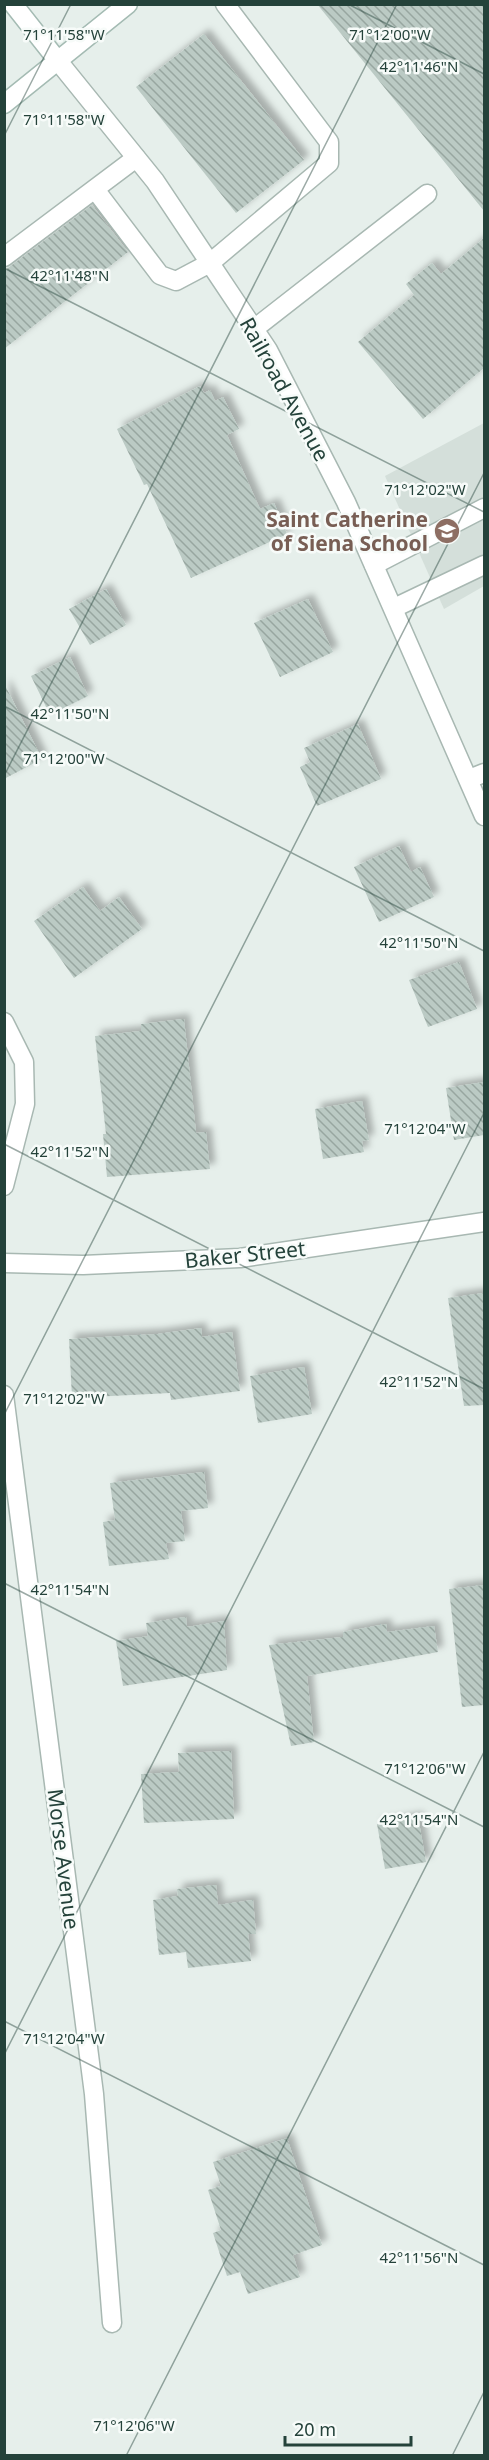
<svg xmlns="http://www.w3.org/2000/svg" width="489" height="2460" font-family="'Noto Sans',sans-serif">
<defs>
<pattern id="building-back-hatch" width="6" height="6" patternUnits="userSpaceOnUse" patternTransform="scale(1.5)"><rect width="6" height="6" fill="#bbcac4"/><path d="M-1 5l2 2M0 0l6 6M5-1l2 2" fill="none" stroke="#98a6a0"/></pattern>
<filter id="shadow"><feDropShadow dx="5.5" dy="-5.5" stdDeviation="3" flood-color="#0004"/></filter>
</defs>
<rect width="100%" height="100%" fill="#e6efeb"/>
<path fill="#d4dfda" d="M484 423V586L444 609 385 476Z"/>
<path fill="url(#building-back-hatch)" filter="url(#shadow)" d="M317 4H484V211Z
M204 34 304 160 236 213 136 87Z
M92 205 128 252 4 349V271Z
M484 238V368L423 419 358 342 414 295 406 284 432 263 441 274Z
M200 386 204 393 210 390 215 401 223 397 239 429 227 435 260 509 274 503 287 534 191 578 147 484 144 485 117 429Z
M106 589 126 625 90 645 69 609Z
M308 599 333 652 280 677 254 623Z
M70 657 88 696 50 715 31 676Z
M4 683 42 759 4 779Z
M358 724 381 779 317 806 300 767 310 762 304 748Z
M399 846 411 872 420 867 434 897 379 922 354 867Z
M83 887 100 911 119 897 142 929 74 978 34 921Z
M459 962 477 1009 428 1027 409 980Z
M184 1019 196 1133 206 1132 210 1169 107 1177 103 1134H106L95 1036 141 1031V1024Z
M484 1082V1135L454 1140 446 1088Z
M362 1101 369 1140 362 1141 364 1152 323 1159 315 1109Z
M484 1293V1405L464 1406 448 1298Z
M201 1328 202 1337 232 1332 240 1391 171 1400 170 1393 72 1398 69 1339 158 1334Z
M304 1367 312 1414 258 1423 250 1376Z
M204 1472 208 1508 181 1511 185 1541 166 1543 169 1559 109 1566 103 1522 115 1520 110 1483Z
M484 1585V1705L462 1707 449 1589Z
M186 1617 187 1627 224 1621 227 1670 123 1686 116 1641 148 1636 146 1623Z
M386 1624 387 1632 434 1626 438 1652 307 1676 314 1742 291 1746 269 1645 343 1637V1632Z
M231 1751 234 1819 144 1823 141 1774 179 1772 178 1753Z
M418 1817 426 1862 385 1869 377 1824Z
M216 1885 218 1905 253 1900 256 1934H248L251 1961 188 1968 186 1952 159 1955 153 1900 178 1896 177 1889Z
M287 2138 322 2245 293 2255 300 2277 248 2294 240 2272 227 2276 213 2233 221 2230 208 2190 221 2186 213 2162Z"/>
<g fill="none" stroke-linecap="round" stroke-linejoin="round">
<g stroke="#a8b8b2" stroke-width="21">
<path id="lane" d="M96 188 100 196 160 275 176 281 210 263 329 163V142L225 4
M4 257 136 158
M254 329 427 194
M374 565 484 508
M394 608 484 565
M469 779 484 773"/>
</g>
<g stroke="#a8b8b2" stroke-width="21">
<path id="street" d="M58 61 155 181 268 350 346 502 484 816
M4 1022 24 1062 25 1104 4 1186
M4 1263 83 1265 240 1258 484 1222
M4 1395 94 2094 112 2323"/>
</g>
<g stroke="#a4bbb3" stroke-width="21">
<path id="secondary" d="M13 4 58 61
M4 104 128 4"/>
</g>
<use href="#lane" stroke="#fff" stroke-width="18"/>
<use href="#street" stroke="#fff" stroke-width="18"/>
<use href="#secondary" stroke="#fff" stroke-width="18"/>
</g>
<path fill="none" stroke="#24423a" stroke-width="1.5" stroke-opacity="0.45" d="M348 4 484 74M4 136 71 4M4 268 484 512M4 706 484 951M4 776 397 4M4 1144 484 1389M4 1415 484 473M4 1583 484 1827M4 2021 484 2265M4 2055 484 1113M126 2456 484 1752M452 2456 484 2392"/>
<defs>
<g id="school-disc" transform="scale(1.35)"><circle r="9.5" fill="#8d6e63" stroke="#f7fbf9"/><path d="M0-5L7-2L0 1L-7-2ZM-4 1L0 2.5L4 1V4Q0 6-4 4Z" fill="#fff"/></g>
</defs>
<g fill-rule="evenodd">
<use href="#school-disc" x="447" y="531"/>
</g>
<g text-anchor="middle" dominant-baseline="central" stroke-width="5" stroke-linejoin="round" paint-order="stroke">
<g font-size="21" fill="#24423a" stroke="#f7fbf9">
<text transform="translate(285 389) rotate(61)">Railroad Avenue</text>
<text transform="translate(245 1254) rotate(-6)">Baker Street</text>
<text transform="translate(64 1859) rotate(83)">Morse Avenue</text>
</g>
<g font-size="21" font-weight="bold" fill="#785e54" stroke="#f7fbf9" text-anchor="end">
<text x="428" y="519">Saint Catherine<tspan x="428" dy="24">of Siena School</tspan></text>
</g>
</g>
<g font-size="15" text-anchor="middle" fill="#24423a" stroke="#f7fbf9" stroke-width="5" stroke-linejoin="round" paint-order="stroke">
<text x="64" y="40">71°11'58"W</text>
<text x="390" y="40">71°12'00"W</text>
<text x="419" y="72">42°11'46"N</text>
<text x="64" y="125">71°11'58"W</text>
<text x="70" y="281">42°11'48"N</text>
<text x="425" y="495">71°12'02"W</text>
<text x="70" y="719">42°11'50"N</text>
<text x="64" y="764">71°12'00"W</text>
<text x="419" y="948">42°11'50"N</text>
<text x="425" y="1134">71°12'04"W</text>
<text x="70" y="1157">42°11'52"N</text>
<text x="419" y="1387">42°11'52"N</text>
<text x="64" y="1404">71°12'02"W</text>
<text x="70" y="1595">42°11'54"N</text>
<text x="425" y="1774">71°12'06"W</text>
<text x="419" y="1825">42°11'54"N</text>
<text x="64" y="2044">71°12'04"W</text>
<text x="419" y="2263">42°11'56"N</text>
<text x="134" y="2431">71°12'06"W</text>
</g>
<rect width="489" height="2460" fill="none" stroke="#24423a" stroke-width="12"/>
<path d="M285 2436v9h126v-9" fill="none" stroke="#24423a" stroke-width="3"/>
<text x="294" y="2436" font-size="18" fill="#24423a" stroke="#f7fbf9" stroke-width="4.5" paint-order="stroke">20 m</text>
</svg>
